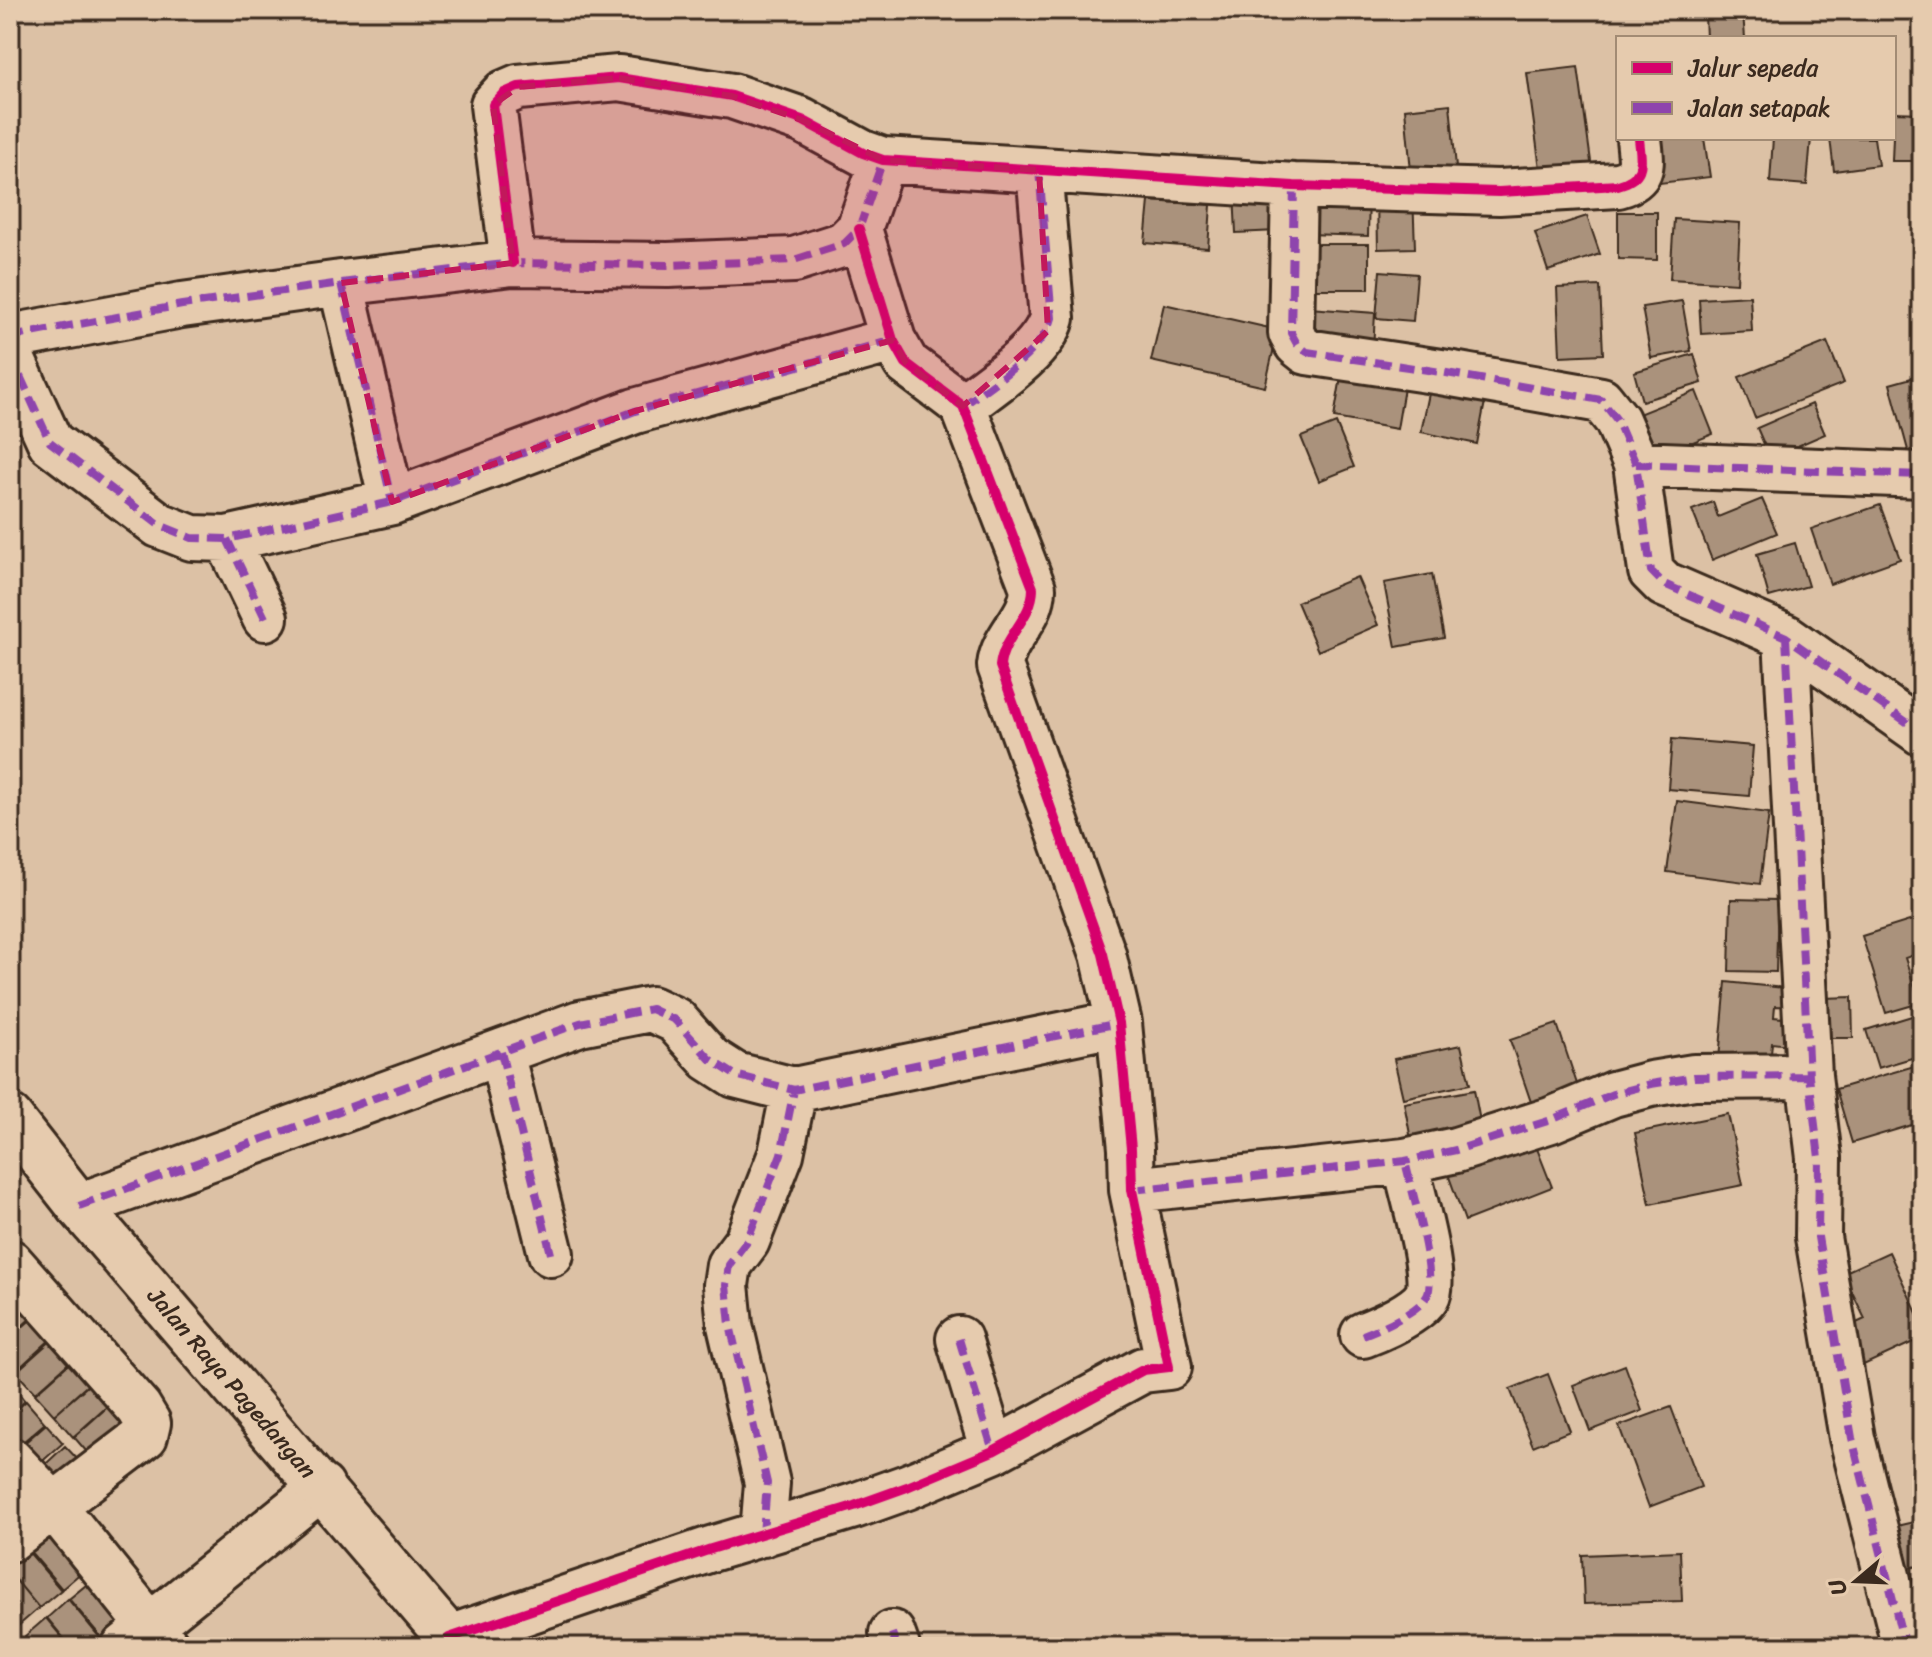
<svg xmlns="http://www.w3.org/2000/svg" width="1932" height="1657" font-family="Sriracha,sans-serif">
<rect width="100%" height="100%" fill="#dcc1a5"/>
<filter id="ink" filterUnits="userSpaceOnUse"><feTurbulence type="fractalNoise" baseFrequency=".0125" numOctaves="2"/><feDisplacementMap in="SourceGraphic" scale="16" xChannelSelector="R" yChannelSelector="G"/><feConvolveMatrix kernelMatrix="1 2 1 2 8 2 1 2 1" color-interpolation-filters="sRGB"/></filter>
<g filter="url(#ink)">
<path fill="#aa927b" stroke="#3b2a1e" stroke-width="2" d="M1743 13 1745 38H1706L1705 15Z
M1578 67 1592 169 1541 176 1527 73Z
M1450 104 1457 178 1412 181 1405 109Z
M1894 112 1922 113V161H1892Z
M1654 138H1704L1710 177 1660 183Z
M1773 138H1811L1807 185 1770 182Z
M1830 138H1874L1878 165 1834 171Z
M1275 190 1277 231 1236 233 1234 193Z
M1308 192 1369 194 1368 236 1307 234Z
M1413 194 1415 248 1378 249 1377 195Z
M1149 201 1211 205 1208 248 1145 243Z
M1618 212H1657V260L1618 259Z
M1587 216 1600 254 1548 271 1535 233Z
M1674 219 1740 223 1737 283 1670 279Z
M1309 244H1369V289H1309Z
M1380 271 1417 274 1413 321 1376 318Z
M1600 286 1603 354 1560 356 1557 288Z
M1750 296 1752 331 1701 334 1699 299Z
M1682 301 1691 351 1651 358 1642 307Z
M1164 304 1278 330 1265 387 1151 361Z
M1309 308 1375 313 1373 350 1306 345Z
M1827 342 1844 383 1755 418 1739 377Z
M1694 354 1702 383 1642 401 1634 372Z
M1342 371 1405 382 1397 429 1334 418Z
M1922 375V451L1909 454 1890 384Z
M1432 379 1487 391 1477 444 1421 432Z
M1696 391 1713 434 1653 458 1636 415Z
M1812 404 1825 434 1770 458 1757 428Z
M1336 423 1354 467 1319 481 1301 437Z
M1762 499 1777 533 1712 560 1692 510 1713 502 1718 517Z
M1880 505 1900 559 1830 584 1811 529Z
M1795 543 1808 586 1769 597 1757 554Z
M1432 574 1444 638 1396 647 1384 583Z
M1357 577 1378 625 1318 651 1297 602Z
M1672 739 1753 746 1749 796 1668 789Z
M1677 801 1769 813 1760 884 1667 872Z
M1731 899 1778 900 1776 972 1729 971Z
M1922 917V952L1905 958 1920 1003 1886 1013 1862 936Z
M1726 982 1795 989 1793 1007 1775 1006 1774 1017 1792 1019 1790 1045 1772 1043 1770 1065 1719 1059Z
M1852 997 1853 1038H1824L1823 998Z
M1915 1015 1922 1036V1055L1878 1068 1866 1030Z
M1557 1024 1578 1087 1531 1102 1510 1040Z
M1461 1045 1470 1084 1403 1098 1394 1059Z
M1921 1064 1922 1122 1852 1143 1836 1089Z
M1474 1090 1483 1137 1413 1150 1404 1103Z
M1728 1114 1743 1185 1650 1204 1635 1133Z
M1534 1141 1552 1187 1465 1221 1448 1174Z
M1889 1252 1922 1324V1338L1855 1369 1837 1332 1865 1319 1843 1273Z
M16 1295 34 1315 10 1337V1300Z
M35 1316 53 1337 16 1371 10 1365V1338Z
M54 1338 73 1359 35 1393 16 1372Z
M73 1360 92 1381 54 1415 35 1394Z
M1625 1365 1642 1411 1590 1431 1573 1385Z
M1548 1374 1570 1431 1533 1446 1510 1389Z
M92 1382 111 1403 73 1437 54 1415Z
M10 1383 25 1401 10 1414Z
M26 1401 45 1423 10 1453V1416Z
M112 1403 130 1425 93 1459 74 1437Z
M1671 1407 1701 1487 1649 1507 1619 1426Z
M46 1424 63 1443 29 1473 12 1454Z
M65 1446 82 1464 50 1494 33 1476Z
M1922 1520V1565L1902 1570 1892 1527Z
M51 1532 83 1571 62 1589 29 1550Z
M28 1551 61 1590 39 1608 10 1573V1566Z
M1680 1551 1682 1601 1584 1604 1582 1555Z
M10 1573 39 1608 18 1626 10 1617Z
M91 1581 123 1620 102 1638 69 1599Z
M68 1599 101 1639 91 1647H71L47 1618Z
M46 1618 70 1647H34L25 1636Z"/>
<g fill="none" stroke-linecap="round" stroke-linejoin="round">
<g stroke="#3b2a1e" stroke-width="50">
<path id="minor" d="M1294 186 1291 333 1297 344 1307 352 1441 372 1601 400 1617 420 1636 464 1651 571 1664 584 1786 637 1922 733
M513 263 493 105 504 93 518 87 619 78 732 96 802 120 863 153 883 160 1294 186 1499 192 1618 185C1647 177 1641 162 1639 138
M341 283 392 502
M10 337 182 305 341 283 513 263 668 265 794 260 844 244 859 229 883 160
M10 354 50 442 159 525 192 538 227 539 392 502 635 411 893 340
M963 406C990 385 1043 352 1052 318L1039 170
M1636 464 1922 475
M227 539 265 618
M1786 637 1809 1076 1819 1158 1818 1237 1852 1438 1905 1647
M501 1052 551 1254
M1132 1190 1405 1161 1456 1150 1551 1120 1613 1094 1651 1084 1694 1077 1809 1076
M79 1206 580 1023 651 1009 675 1020 710 1059 735 1075 794 1090 1119 1023
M10 1262 139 1408 148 1423 145 1436 10 1539
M1363 1335C1381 1328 1417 1313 1427 1296 1438 1278 1410 1185 1405 1161
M959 1339 993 1451
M10 1460 53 1505 167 1647
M763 1534 767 1483 730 1325 726 1285 729 1265 747 1241 781 1154 794 1090
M892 1633 897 1647
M449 1638 711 1549 854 1506 907 1487 993 1451 1143 1370 1169 1367 1132 1190 1131 1149 1119 1023 1103 954 1000 666C1003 636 1033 618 1033 588L963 406 906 363 893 340 859 229
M124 1647 322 1487"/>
</g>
<g stroke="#3b2a1e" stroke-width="50">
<path id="tertiary" d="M10 1118 79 1206 457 1647"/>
</g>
<use href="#minor" stroke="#e6cbae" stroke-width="44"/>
<use href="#tertiary" stroke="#e6cbae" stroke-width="44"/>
<path stroke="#8e44ad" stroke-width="8" stroke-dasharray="16 8" stroke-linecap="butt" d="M1294 186 1291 333 1297 344 1307 352 1441 372 1601 400 1617 420 1636 464 1651 571 1664 584 1786 637 1922 733
M341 283 392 502
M10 337 182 305 341 283 513 263 668 265 794 260 844 244 859 229 883 160
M10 354 50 442 159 525 192 538 227 539 392 502 635 411 893 340
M963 406C990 385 1043 352 1052 318L1039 170
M1636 464 1922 475
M227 539 265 618
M1786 637 1809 1076 1819 1158 1818 1237 1852 1438 1905 1647
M501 1052 551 1254
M1132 1190 1405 1161 1456 1150 1551 1120 1613 1094 1651 1084 1694 1077 1809 1076
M79 1206 580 1023 651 1009 675 1020 710 1059 735 1075 794 1090 1119 1023
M1363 1335C1381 1328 1417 1313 1427 1296 1438 1278 1410 1185 1405 1161
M959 1339 993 1451
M763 1534 767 1483 730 1325 726 1285 729 1265 747 1241 781 1154 794 1090
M892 1633 897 1647"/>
<g stroke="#e6cbae" stroke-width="15">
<path id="cycleway" d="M513 263 493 105 504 93 518 87 619 78 732 96 802 120 863 153 883 160 1294 186 1499 192 1618 185C1647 177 1641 162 1639 138
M449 1638 711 1549 854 1506 907 1487 993 1451 1143 1370 1169 1367 1132 1190 1131 1149 1119 1023 1103 954 1000 666C1003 636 1033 618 1033 588L963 406 906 363 893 340 859 229"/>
</g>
<use href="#cycleway" stroke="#d6006c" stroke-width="10"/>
</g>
</g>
<path fill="#c2185b" fill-opacity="0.2" stroke="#c2185b" stroke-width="6" stroke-dasharray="16 10" stroke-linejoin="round" d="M619 78 732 96 802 120 883 160 1039 170 1048 331 963 406 906 363 893 340 635 411 392 502 341 283 513 263 493 105 518 87Z"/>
<g text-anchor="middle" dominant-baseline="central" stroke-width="6" stroke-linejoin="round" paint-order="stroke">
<g font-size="24" fill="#3b2a1e" stroke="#e6cbae">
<text transform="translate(232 1383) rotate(49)">Jalan Raya Pagedangan</text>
</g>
</g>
<rect width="1932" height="1657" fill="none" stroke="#e6cbae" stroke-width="40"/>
<rect x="20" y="20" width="1892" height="1617" fill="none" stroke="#3b2a1e" stroke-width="3" filter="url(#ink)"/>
<rect x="1616" y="36" width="280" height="104" fill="#e6cbae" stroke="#a28b74" stroke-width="2"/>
<rect x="1632" y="62" width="40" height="12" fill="#d6006c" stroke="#a28b74" stroke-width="2"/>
<text x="1688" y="76" font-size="24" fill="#3b2a1e">Jalur sepeda</text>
<rect x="1632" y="102" width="40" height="12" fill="#8e44ad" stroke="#a28b74" stroke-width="2"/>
<text x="1688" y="116" font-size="24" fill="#3b2a1e">Jalan setapak</text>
<g transform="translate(1856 1581) rotate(251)" stroke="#e6cbae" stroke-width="6" paint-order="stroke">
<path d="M0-6L14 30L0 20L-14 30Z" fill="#3b2a1e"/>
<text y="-12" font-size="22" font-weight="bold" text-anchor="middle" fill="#3b2a1e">U</text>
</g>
</svg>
